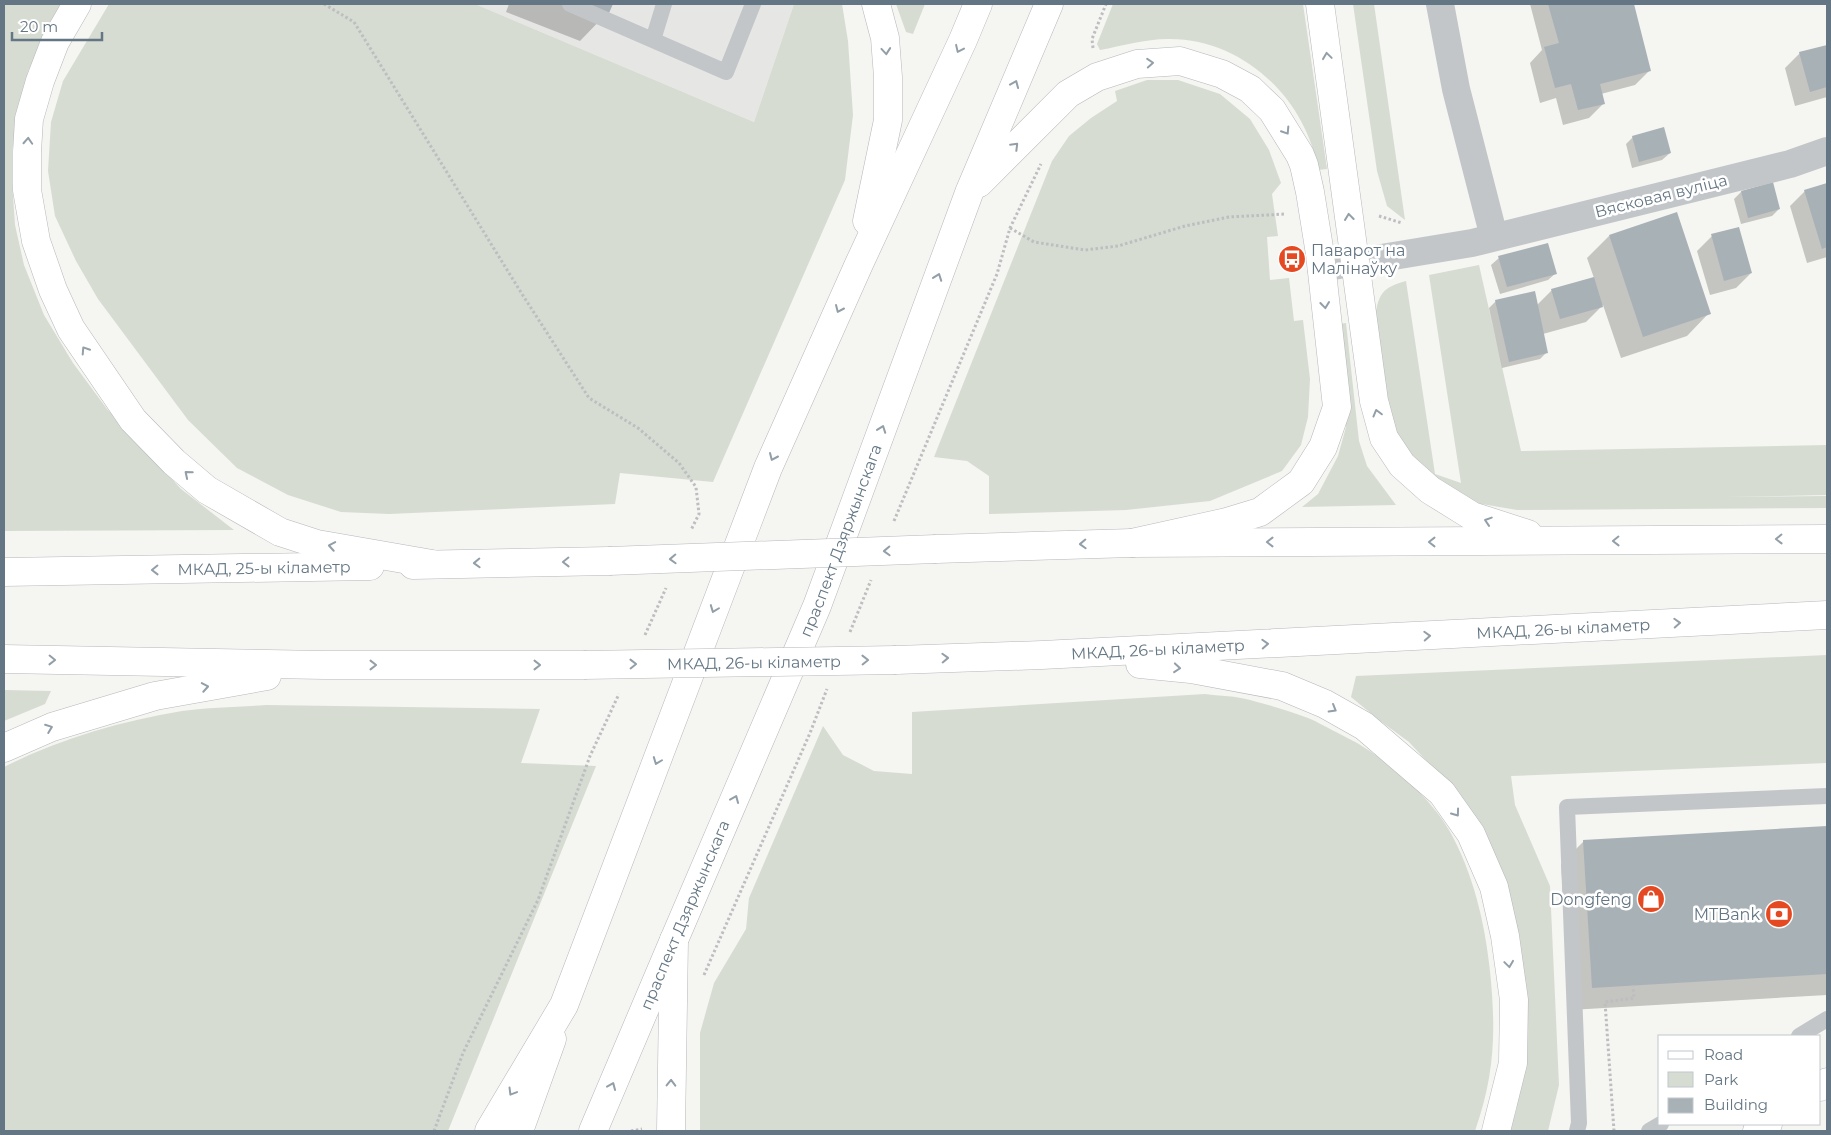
<svg xmlns="http://www.w3.org/2000/svg" width="1831" height="1135" font-family="Montserrat,sans-serif">
<rect width="100%" height="100%" fill="#f5f5f1"/>
<path fill="#e6e7e5" d="M475 4H794L754 122Z"/>
<path fill="#d6dcd2" d="M4 4H62L28 71 12 150V182L15 225 24 265 44 315 73 363 107 409 181 489 234 530 4 531Z
M109 4H475L754 122 794 4H842L848 41 853 115 845 180 713 482 620 473 615 504 389 514 341 512 288 495 237 468 188 420 98 299 76 261 55 216 48 171 51 122 63 81Z
M896 4H925L913 34 906 32Z
M1113 4H1303L1327 169 1318 170C1306 98 1242 38 1168 39 1145 39 1122 46 1100 50L1097 44Z
M1353 4H1374L1405 220 1387 206 1377 171Z
M1147 80H1178L1220 94 1250 119 1269 150 1281 183 1272 194 1278 236 1267 237 1270 280 1289 278 1294 321 1303 320 1310 379 1308 417 1301 445 1282 471 1210 501 1126 510 989 514V476L967 461 934 457 1052 161 1069 136 1091 118 1117 101 1115 91Z
M1479 265 1521 451 1827 445V495L1724 497 1827 496V508L1517 510 1476 503 1448 491 1391 435 1375 317C1379 293 1382 288 1406 281L1435 474 1461 483 1429 275Z
M1346 323 1359 441 1367 466 1396 505 1302 507 1318 494 1338 456 1346 427 1338 324Z
M1827 655V763L1511 776 1515 805 1550 886 1559 1085 1548 1131H1509L1516 1111 1521 1080 1525 1009 1446 782 1409 742 1379 720 1351 697 1356 676Z
M4 690 51 691 45 704 4 721Z
M1205 694C1220 696 1236 696 1250 700 1269 705 1290 711 1308 718 1316 721 1324 726 1332 730 1343 736 1355 741 1365 748 1395 767 1431 799 1449 830 1473 872 1485 923 1490 971 1496 1031 1495 1074 1475 1131H700V1033L714 983 746 929 749 898 823 726 843 755 874 771 912 774V712Z
M266 705 540 709 521 763 596 766 448 1131H4V767C59 739 121 721 182 711 209 707 238 707 266 705Z"/>
<path fill="#0003" d="M509 4H612L608 12 580 41 506 12Z
M1530 4H1632L1650 70 1635 85 1601 94 1604 103 1589 118 1563 125 1556 98 1540 103 1530 63 1542 50Z
M1827 46V97L1795 106 1785 68 1800 53Z
M1633 137 1670 153 1662 160 1632 168 1626 144Z
M1772 183 1779 209 1772 216 1741 224 1734 199 1741 192Z
M1827 185V257L1807 263 1790 206 1805 191Z
M1609 236 1709 313 1687 336 1621 358 1603 305 1586 322 1543 334 1547 352 1540 359 1502 368 1489 308 1496 301 1537 305 1552 290 1594 278 1587 258Z
M1712 236 1751 273 1736 288 1710 295 1697 251Z
M1499 258 1556 273 1548 280 1500 294 1491 265Z
M1827 827V995L1570 1010 1561 864 1584 841Z"/>
<path fill="#a8b1b6" d="M587 4H613L609 13Z
M1548 4H1634L1651 71 1600 84 1605 104 1578 110 1571 84 1555 88 1544 47 1559 43Z
M1827 45V87L1810 92 1799 52Z
M1664 127 1671 153 1639 162 1632 136Z
M1773 182 1780 209 1748 218 1741 191Z
M1827 183V247L1822 249 1804 190Z
M1677 212 1711 314 1643 337 1609 235Z
M1739 227 1752 273 1724 281 1711 234Z
M1548 243 1557 274 1507 287 1498 256Z
M1594 277 1603 307 1560 319 1551 289Z
M1535 291 1548 353 1509 362 1495 300Z
M1827 826V974L1592 988 1583 840Z"/>
<g fill="none" stroke-linecap="round" stroke-linejoin="round">
<g stroke="#b3b8bb" stroke-width="29">
<path id="primary" d="M519 1131 552 1039
M593 1131 674 940"/>
</g>
<g stroke="#b5b8bb" stroke-width="29">
<g id="highway">
<path d="M77 4 55 42 40 81 29 119 27 152V190L36 241 53 290 71 329 133 420 174 462 207 490 280 532 317 544 432 564"/>
<path d="M1320 4 1374 401 1384 438 1402 465 1430 490 1472 516 1528 534"/>
<path d="M979 183 1068 94 1097 77 1137 64 1180 61 1222 74 1250 89 1272 110 1300 155 1304 165 1310 192 1320 254 1337 407 1323 447 1301 482 1260 512 1227 522 1132 543"/>
<path d="M867 221 888 120V77L885 38 876 4"/>
<path d="M936 549 1132 543 1827 539"/>
<path d="M413 565 609 561"/>
<path id="s1" d="M4 572 370 566"/>
<path d="M4 659 324 665H584"/>
<path id="s2" d="M896 660 1042 655 1827 615"/>
<path d="M1140 664 1191 669 1282 686 1325 704 1364 726 1442 793 1471 834 1494 887 1505 936 1514 1000 1513 1063 1496 1131"/>
<path d="M4 748 52 727 155 696 267 676"/>
<path d="M1820 1087 1827 1082"/>
<path d="M489 1131 564 1005 768 468 859 264 963 40 978 4"/>
<path id="s3" d="M671 1131 674 940 817 606 969 193 1049 4"/>
<path d="M1757 1131 1768 1124"/>
</g>
</g>
<path stroke="#bcbec0" stroke-width="3" stroke-dasharray="2.5 2.5" stroke-linecap="butt" d="M324 4 354 22 522 294 589 398 638 428 679 463 696 487 699 514 691 530
M1093 48 1092 39 1106 4
M1379 216 1402 223
M1010 228 1034 242 1085 250 1118 246 1185 226 1229 217 1286 214
M894 521 997 274 1010 228 1041 164
M850 632 871 580
M645 635 666 588
M704 975 810 733 827 689
M434 1131 463 1053 538 900 590 756 619 694
M631 1131 642 1129
M1614 1131 1605 1002 1634 998 1633 985"/>
<path stroke="#c2c6c9" stroke-width="16" d="M570 4 726 72 753 4
M653 40 664 4
M1799 1036 1827 1019
M1577 1131 1579 1123 1567 807 1827 796
M1649 1131 1661 1124"/>
<path stroke="#c2c6c9" stroke-width="28" d="M1440 4 1456 89 1494 237
M1321 268 1472 243 1790 164 1827 151"/>
<use href="#primary" stroke="#fff" stroke-width="28"/>
<use href="#highway" stroke="#fff" stroke-width="28"/>
<g stroke="#b5b8bb" stroke-width="29" stroke-linecap="butt">
<g id="highway-bridge">
<path d="M609 561 936 549"/>
<path id="s4" d="M584 665 896 660"/>
</g>
</g>
<use href="#highway-bridge" stroke="#fff" stroke-width="28"/>
</g>
<defs><path id="oneway-chevron" d="M-2-3.5L2.5 0L-2 3.5" fill="none" stroke-width="1.6" stroke-linecap="round" stroke-linejoin="round" transform="scale(1.25)"/></defs>
<g stroke="#929fa8">
<use href="#oneway-chevron" transform="translate(959 49) rotate(115)"/>
<use href="#oneway-chevron" transform="translate(886 51) rotate(85)"/>
<use href="#oneway-chevron" transform="translate(1327 56) rotate(-98)"/>
<use href="#oneway-chevron" transform="translate(1150 63) rotate(-4)"/>
<use href="#oneway-chevron" transform="translate(1015 84) rotate(-67)"/>
<use href="#oneway-chevron" transform="translate(1286 131) rotate(57)"/>
<use href="#oneway-chevron" transform="translate(28 141) rotate(-87)"/>
<use href="#oneway-chevron" transform="translate(1015 146) rotate(-45)"/>
<use href="#oneway-chevron" transform="translate(1349 217) rotate(-97)"/>
<use href="#oneway-chevron" transform="translate(938 277) rotate(-70)"/>
<use href="#oneway-chevron" transform="translate(1325 305) rotate(83)"/>
<use href="#oneway-chevron" transform="translate(839 309) rotate(114)"/>
<use href="#oneway-chevron" transform="translate(85 350) rotate(-123)"/>
<use href="#oneway-chevron" transform="translate(1377 413) rotate(-105)"/>
<use href="#oneway-chevron" transform="translate(882 429) rotate(-70)"/>
<use href="#oneway-chevron" transform="translate(773 457) rotate(114)"/>
<use href="#oneway-chevron" transform="translate(188 474) rotate(-140)"/>
<use href="#oneway-chevron" transform="translate(1488 521) rotate(-162)"/>
<use href="#oneway-chevron" transform="translate(1779 539) rotate(179)"/>
<use href="#oneway-chevron" transform="translate(1616 541) rotate(179)"/>
<use href="#oneway-chevron" transform="translate(1270 542) rotate(180)"/>
<use href="#oneway-chevron" transform="translate(1432 542) rotate(180)"/>
<use href="#oneway-chevron" transform="translate(1083 544) rotate(178)"/>
<use href="#oneway-chevron" transform="translate(332 546) rotate(-170)"/>
<use href="#oneway-chevron" transform="translate(887 551) rotate(178)"/>
<use href="#oneway-chevron" transform="translate(673 559) rotate(178)"/>
<use href="#oneway-chevron" transform="translate(566 562) rotate(179)"/>
<use href="#oneway-chevron" transform="translate(477 563) rotate(178)"/>
<use href="#oneway-chevron" transform="translate(155 570) rotate(179)"/>
<use href="#oneway-chevron" transform="translate(714 609) rotate(111)"/>
<use href="#oneway-chevron" transform="translate(1677 623) rotate(-3)"/>
<use href="#oneway-chevron" transform="translate(1427 636) rotate(-3)"/>
<use href="#oneway-chevron" transform="translate(1265 644) rotate(-3)"/>
<use href="#oneway-chevron" transform="translate(945 658) rotate(-2)"/>
<use href="#oneway-chevron" transform="translate(52 660) rotate(1)"/>
<use href="#oneway-chevron" transform="translate(865 660) rotate(-1)"/>
<use href="#oneway-chevron" transform="translate(633 664) rotate(-1)"/>
<use href="#oneway-chevron" transform="translate(373 665)"/>
<use href="#oneway-chevron" transform="translate(537 665)"/>
<use href="#oneway-chevron" transform="translate(1177 668) rotate(5)"/>
<use href="#oneway-chevron" transform="translate(205 687) rotate(-10)"/>
<use href="#oneway-chevron" transform="translate(1333 709) rotate(30)"/>
<use href="#oneway-chevron" transform="translate(49 728) rotate(-21)"/>
<use href="#oneway-chevron" transform="translate(657 761) rotate(111)"/>
<use href="#oneway-chevron" transform="translate(735 799) rotate(-67)"/>
<use href="#oneway-chevron" transform="translate(1456 813) rotate(54)"/>
<use href="#oneway-chevron" transform="translate(1509 964) rotate(82)"/>
<use href="#oneway-chevron" transform="translate(671 1083) rotate(-89)"/>
<use href="#oneway-chevron" transform="translate(612 1086) rotate(-67)"/>
<use href="#oneway-chevron" transform="translate(512 1092) rotate(121)"/>
</g>
<defs>
<g id="bus-disc" transform="scale(1.4375)"><circle r="9.5" fill="#e44922" stroke="#fff"/><path d="M-5-6H5V4H4V6H2V4H-2V6H-4V4H-5ZM-3.5-4V0h7V-4ZM-3.5 1.2v1.5H-2V1.2ZM2 1.2v1.5H3.5V1.2Z" fill="#fff"/></g>
<g id="shop-disc" transform="scale(1.4375)"><circle r="9.5" fill="#e44922" stroke="#fff"/><path d="M-5-2.5h2.3a2.7 3.5 0 0 1 5.4 0H5L5.5 6h-11ZM-1.5-2.5h3a1.5 2.3 0 0 0-3 0Z" fill="#fff"/></g>
<g id="bank-disc" transform="scale(1.4375)"><circle r="9.5" fill="#e44922" stroke="#fff"/><path d="M-6-4H6V4H-6ZM0-2.3a2.3 2.3 0 1 0 0 4.6a2.3 2.3 0 1 0 0-4.6Z" fill="#fff"/></g>
</defs>
<g fill-rule="evenodd">
<use href="#bus-disc" x="1292" y="259"/>
<use href="#shop-disc" x="1651" y="899"/>
<use href="#bank-disc" x="1779" y="914"/>
</g>
<g text-anchor="middle" dominant-baseline="central" stroke-width="5" stroke-linejoin="round" paint-order="stroke">
<g font-size="16" fill="#647683" stroke="#fff">
<text transform="translate(1661 196) rotate(-14)">Вясковая вуліца</text>
<text stroke="none"><textPath href="#s3" startOffset="624">праспект Дзяржынскага</textPath></text>
<text stroke="none"><textPath href="#s1" startOffset="260">МКАД, 25-ы кіламетр</textPath></text>
<text stroke="none"><textPath href="#s2" startOffset="668">МКАД, 26-ы кіламетр</textPath></text>
<text stroke="none"><textPath href="#s2" startOffset="262">МКАД, 26-ы кіламетр</textPath></text>
<text stroke="none"><textPath href="#s4" startOffset="170">МКАД, 26-ы кіламетр</textPath></text>
<text transform="translate(685 915) rotate(-67)">праспект Дзяржынскага</text>
</g>
<g font-size="16" fill="#647683" stroke="#fff" text-anchor="end">
<text x="1311" y="250" text-anchor="start">Паварот на<tspan x="1311" dy="18">Малінаўку</tspan></text>
<text x="1632" y="899">Dongfeng</text>
<text x="1760" y="914">MTBank</text>
</g>
</g>
<rect width="1831" height="1135" fill="none" stroke="#647683" stroke-width="10"/>
<rect x="1658" y="1035" width="162" height="90" fill="#ffffff" stroke="#c1c8cd"/>
<rect x="1668" y="1051" width="25" height="8" fill="#ffffff" stroke="#c1c8cd"/>
<text x="1704" y="1060" font-size="15" fill="#647683">Road</text>
<rect x="1668" y="1072" width="25" height="15" fill="#d6dcd2" stroke="#c1c8cd"/>
<text x="1704" y="1085" font-size="15" fill="#647683">Park</text>
<rect x="1668" y="1098" width="25" height="15" fill="#a8b1b6" stroke="#c1c8cd"/>
<text x="1704" y="1110" font-size="15" fill="#647683">Building</text>
<path d="M12 32v8h90v-8" fill="none" stroke="#647683" stroke-width="2.5"/>
<text x="20" y="32" font-size="15" fill="#647683" stroke="#ffffff" stroke-width="4" paint-order="stroke">20 m</text>
</svg>
